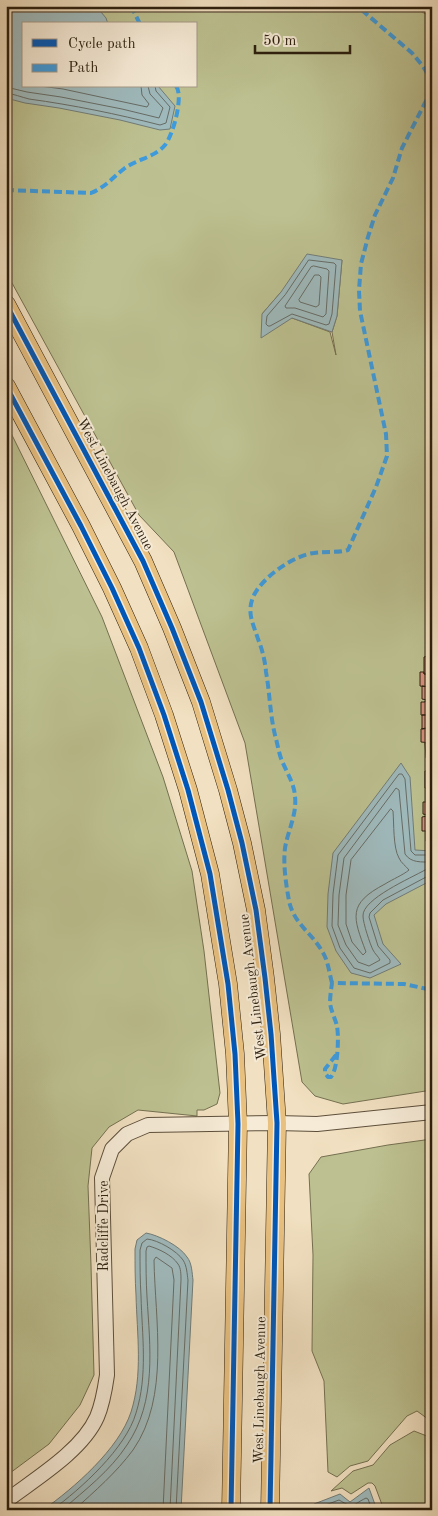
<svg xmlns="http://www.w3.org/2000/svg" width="438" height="1516" font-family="'Old Standard TT',serif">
<rect width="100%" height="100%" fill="#f1e0c1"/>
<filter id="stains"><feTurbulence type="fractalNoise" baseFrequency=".004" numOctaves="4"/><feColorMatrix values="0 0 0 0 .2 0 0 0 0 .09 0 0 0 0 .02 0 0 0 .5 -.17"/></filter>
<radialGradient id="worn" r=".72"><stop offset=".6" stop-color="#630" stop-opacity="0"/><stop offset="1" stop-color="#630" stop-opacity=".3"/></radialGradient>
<path fill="#bdc191" stroke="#747050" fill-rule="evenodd" d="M6 6H410L432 17V1090L343 1104 315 1096 302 1082 245 743 174 552 139 515 6 272ZM24 24H196V86H24ZM342 260 337 316 332 332 336 355 330 332 292 318 262 314 281 292Z
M6 423 102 617 163 777 192 871 204 951 220 1093 217 1104 204 1110H197V1116L138 1110 109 1127 92 1148 88 1186 91 1265 94 1375 80 1405 49 1444 6 1476Z
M432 1139V1422L417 1411 407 1416 368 1461 350 1466 337 1477 328 1472 324 1381 312 1351 313 1255 309 1174 321 1157 388 1145Z
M414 1431 432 1438V1510H384L375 1486 372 1483H368L351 1494 342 1488 331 1491 353 1471 373 1465 390 1445Z"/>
<path fill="#9fbabd" stroke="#717c77" d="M6 6H96L106 18 108 24H24V86H158L175 106 170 129 160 130 120 120 59 108 25 103 6 98Z
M307 254 342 260 337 316 332 332 292 318 261 338 262 314 281 292Z
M401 763 410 777 415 850 432 851V880L386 904 374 915 383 944 401 964 370 978 351 973 336 951 327 927 328 894 333 853Z
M146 1233C158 1235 180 1246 187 1257 192 1263 192 1273 193 1280L181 1510H43C74 1488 119 1449 131 1412 143 1375 137 1334 136 1295 135 1280 135 1264 135 1249L137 1240Z
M369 1488 377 1510H314V1504L340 1494 350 1502Z"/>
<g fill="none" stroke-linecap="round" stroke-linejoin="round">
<path stroke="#666c66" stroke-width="1" d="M40 86 63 89 147 107 149 104 142 95 141 86
M6 87 27 92 61 97 122 109 159 118 163 108 150 94 148 86
M6 93C14 94 21 97 29 99 73 105 117 114 160 125L166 123 170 107 156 91 155 86
M309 260 334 263 336 265 332 314 329 324 326 325 292 314 270 326H268L266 324 267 316 285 295Z
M314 266 327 269 329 271 326 314 323 317 295 308H286L285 306 311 267Z
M315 275H319L321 277 319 305 316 307 300 302 299 300Z
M391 809 393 811C394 823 393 848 399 858 401 863 406 866 409 870 403 875 393 879 385 884 347 904 353 917 366 952L363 955 352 942 346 924V895L351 860Z
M432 855H415L411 851 405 779 402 774H399L338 855 333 894 332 926 340 948 354 968 370 973 390 963V960L378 946 369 917 370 913 383 900 428 876H432
M432 862C421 862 411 863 405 854L399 790 396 788 344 858 339 895 338 925 346 945 358 962 369 966 380 960C378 956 375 954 373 950 370 944 363 923 363 916 362 899 411 878 425 870L432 869
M52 1510C81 1489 126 1448 136 1413 148 1375 142 1335 141 1296 140 1280 140 1265 140 1250L142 1243 147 1239C158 1240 177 1251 183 1260 187 1266 187 1274 188 1280L176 1510
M62 1510C85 1490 110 1471 127 1445 157 1401 150 1347 147 1297 146 1281 146 1266 146 1251L147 1247 149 1246C159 1249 172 1255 178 1264 181 1268 181 1275 181 1280L170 1510
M74 1510C95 1491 116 1473 133 1450 170 1397 155 1320 154 1260L156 1257 172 1268 174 1280 163 1510
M319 1510 320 1507 339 1500C355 1509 350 1506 366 1498L368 1499 372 1510"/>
</g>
<path fill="#d6927f" stroke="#2c1f0e" d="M428 656H432V674H424V657Z
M420 672H424V674H432V687L420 686Z
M422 686 432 687V701L422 699Z
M425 701H432V715H421V702H425Z
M422 715H432V728L422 729Z
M426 728H432V743L421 742V729Z
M425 743H432V759L426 758Z
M425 771H432V788H425Z
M426 788H432V802H426Z
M423 802H432V816L423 814Z
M427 816H432V831H422V817Z
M426 831H432V847L431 841H426Z"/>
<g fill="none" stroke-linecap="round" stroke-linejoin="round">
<g stroke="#5d4f3b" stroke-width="16">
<path id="minor" d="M6 1501C35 1479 82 1451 97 1417 103 1403 105 1389 107 1375L102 1178 112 1149 127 1134 148 1125 277 1123 317 1124 432 1112"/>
</g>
<g stroke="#2c1f0e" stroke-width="19">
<path id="major" d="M6 304 143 561 172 628 201 702 228 790 242 843 256 910 265 978 271 1034 277 1123 270 1510
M6 386 81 526 112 588 139 648 164 715 188 790 210 874 228 984 235 1054 238 1124 231 1510"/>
</g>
<use href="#minor" stroke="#f6ebd7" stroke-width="14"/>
<use href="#major" stroke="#e8c080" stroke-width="18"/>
<path stroke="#3d9bde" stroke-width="4" stroke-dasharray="8 4" stroke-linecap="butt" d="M131 6 140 24
M6 190 91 193C107 186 112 178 125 168 138 159 155 157 165 145 173 135 184 96 176 86
M332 983C329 972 328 960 322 951 311 932 294 924 289 901 286 884 283 865 285 848 288 830 297 815 295 796 294 783 287 773 282 761 279 754 278 746 276 739 270 717 270 694 266 672 265 660 262 649 258 639 253 623 246 612 254 595 263 577 294 555 314 553 326 551 337 553 348 550L376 487 387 456 386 434 360 311 359 290 361 264 368 237 375 215 393 178 402 148 430 93 431 84 429 76 422 65 412 53 357 6
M336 1055 325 1069V1073L328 1077H331C338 1069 339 1037 337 1026 335 1018 331 1011 330 1003 330 997 331 990 332 983L404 984 432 990"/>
<g stroke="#f6ebd7" stroke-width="8">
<path id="cycleway" d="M6 304 143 561 172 628 201 702 228 790 242 843 256 910 265 978 271 1034 277 1123 270 1510
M6 386 81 526 112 588 139 648 164 715 188 790 210 874 228 984 235 1054 238 1124 231 1510"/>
</g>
<use href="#cycleway" stroke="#0057b8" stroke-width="5"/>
</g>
<g text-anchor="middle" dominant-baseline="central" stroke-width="4" stroke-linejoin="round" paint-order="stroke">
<g font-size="14" fill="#2c1f0e" stroke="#f6ebd7">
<text transform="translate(115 484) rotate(62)">West Linebaugh Avenue</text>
<text transform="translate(253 987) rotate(-97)">West Linebaugh Avenue</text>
<text transform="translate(104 1226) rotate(-90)">Radcliffe Drive</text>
<text transform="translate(260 1390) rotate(-89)">West Linebaugh Avenue</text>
</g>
</g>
<rect width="438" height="1516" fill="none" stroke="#f1e0c1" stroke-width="25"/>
<rect x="8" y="8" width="423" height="1501" fill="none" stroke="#2c1f0e" stroke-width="2.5"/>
<rect x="12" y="12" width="413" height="1491" fill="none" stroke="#2c1f0e"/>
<rect x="22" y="22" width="175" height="65" fill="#f6ebd7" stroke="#a59987"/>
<rect x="32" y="39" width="25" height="8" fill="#0057b8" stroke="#a59987"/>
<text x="68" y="48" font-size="15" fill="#2c1f0e">Cycle path</text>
<rect x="32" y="64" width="25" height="8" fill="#3d9bde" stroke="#a59987"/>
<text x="68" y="72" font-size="15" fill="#2c1f0e">Path</text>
<path d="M255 45v8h95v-8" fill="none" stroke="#2c1f0e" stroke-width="2.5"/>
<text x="263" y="45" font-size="15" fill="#2c1f0e" stroke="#f6ebd7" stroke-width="4" paint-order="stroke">50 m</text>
<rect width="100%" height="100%" filter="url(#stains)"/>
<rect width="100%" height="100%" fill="url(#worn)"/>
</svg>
